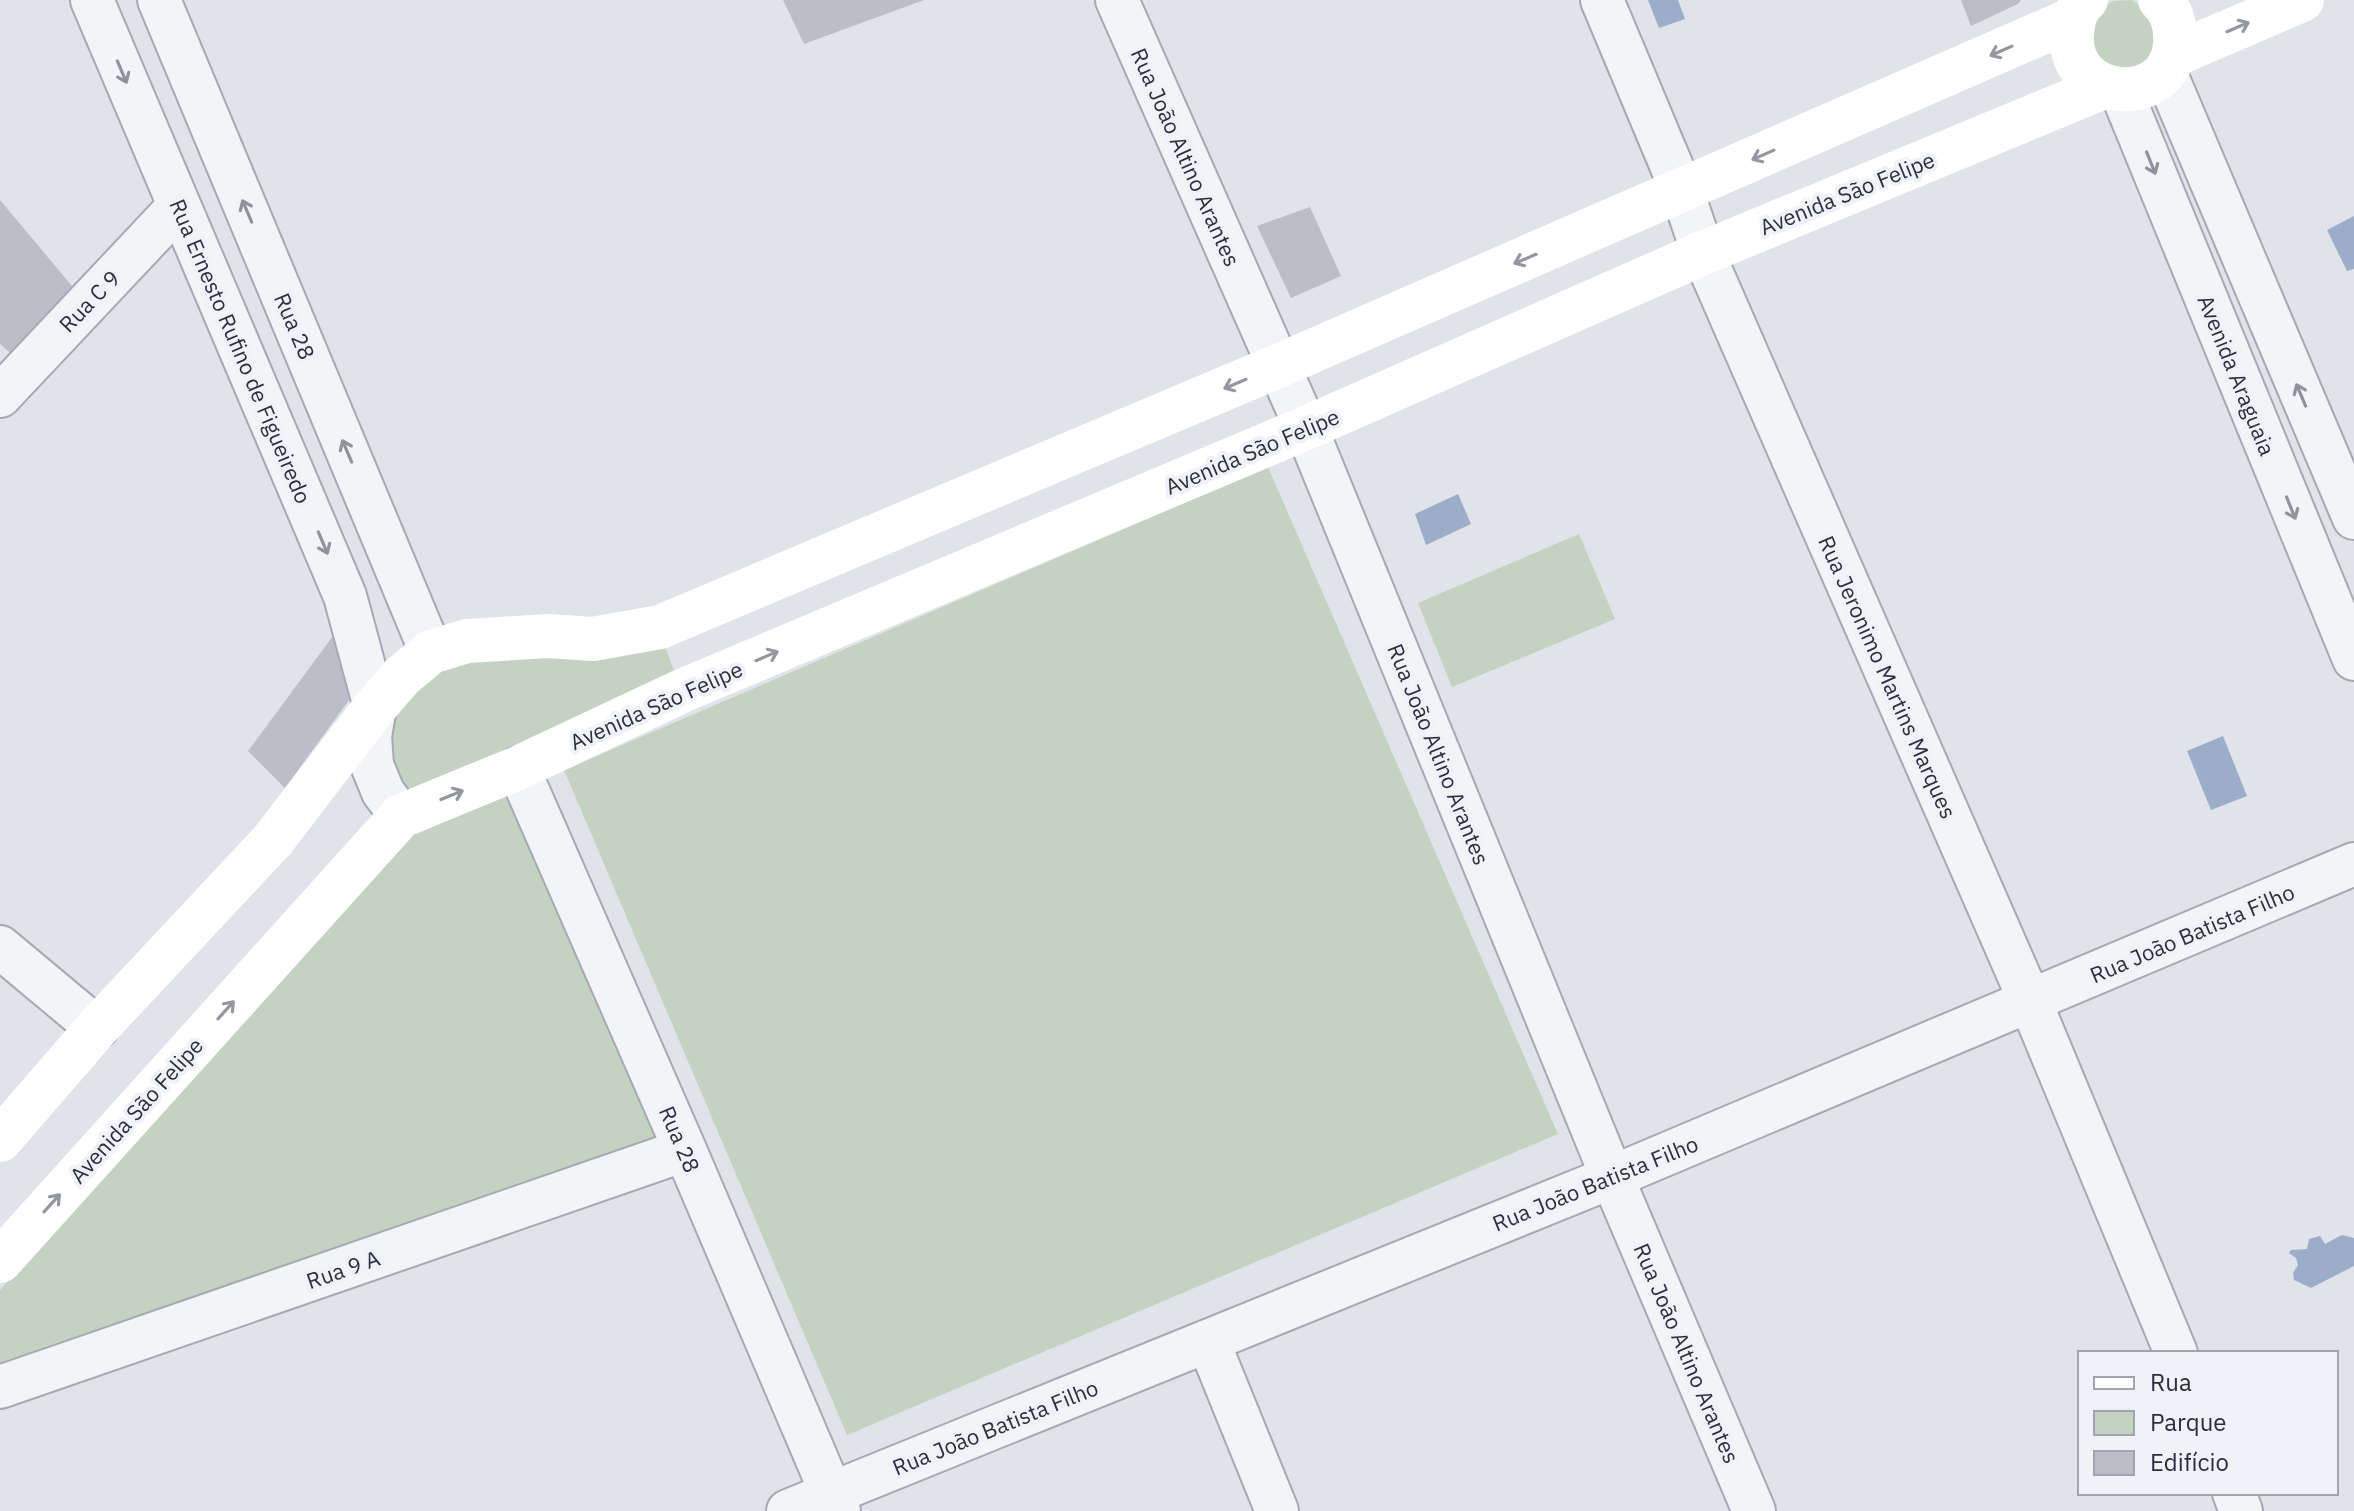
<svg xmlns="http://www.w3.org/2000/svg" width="2354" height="1511" font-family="'IBM Plex Sans',sans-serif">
<rect width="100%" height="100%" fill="#e0e3e9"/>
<path fill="#c4d3c1" d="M2132 0 2152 14 2161 38 2137 72 2111 75 2084 55 2094 9 2114 1Z
M1268 467 1558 1134 847 1435 564 770Z
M1579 534 1615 619 1452 687 1418 603Z
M658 629 681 688 403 812 377 709 433 654Z
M509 794 663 1142 0 1374V1290L412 836Z"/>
<path fill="#9badc9" d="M1648 0H1678L1685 19 1659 28Z
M2354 216V269L2347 271 2327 230Z
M1458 494 1471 524 1426 545 1415 514Z
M2223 736 2247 796 2211 810 2187 751Z
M2342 1235 2354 1238V1266L2311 1288 2294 1280 2293 1273 2298 1265 2296 1258 2289 1253 2291 1250 2307 1249 2309 1239 2320 1236 2325 1244Z"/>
<path fill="#bbbec9" d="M783 0H924L804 44Z
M1961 0H2021L2018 4 1971 26Z
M0 200 77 292 15 357 0 344Z
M1310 207 1341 276 1291 298 1257 226Z
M344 621 360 685 285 788 248 751Z"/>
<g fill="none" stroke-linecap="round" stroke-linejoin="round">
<g stroke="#a5a9b3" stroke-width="46">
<path id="street" d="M92 0 345 596 375 707 370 736 372 765 383 792 401 816
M159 0 431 652
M1117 0 1306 428 1612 1177 1754 1511
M1602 0 1682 191 1703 253 2030 1001 2176 1353
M2165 72 2354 518
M2121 91 2354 659
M0 396 179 206
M518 768 685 1150 839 1511
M0 947 97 1028
M1208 1341 1277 1511
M0 1387 685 1150
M2234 1493 2241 1511
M788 1511 1612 1177 2354 864"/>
</g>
<use href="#street" stroke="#f3f4f7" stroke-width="42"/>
<path stroke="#fff" stroke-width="44" d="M2086 0C2076 8 2073 20 2072 33 2066 101 2169 110 2175 45 2176 29 2173 11 2160 0
M2174 55 2302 0
M0 1140 97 1028 273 840 375 707 402 676 431 652 467 641 548 636 593 639 660 627 1278 366 2073 19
M0 1261 401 816 518 768 684 690 1306 428 1703 253 2104 87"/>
</g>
<defs><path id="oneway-shaft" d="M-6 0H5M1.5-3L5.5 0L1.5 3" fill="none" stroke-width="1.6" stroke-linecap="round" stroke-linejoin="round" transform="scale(2)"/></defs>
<g stroke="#9497a0">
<use href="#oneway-shaft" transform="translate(2238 27) rotate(-23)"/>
<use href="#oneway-shaft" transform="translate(2001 51) rotate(156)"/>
<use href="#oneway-shaft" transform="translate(1763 155) rotate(156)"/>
<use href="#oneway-shaft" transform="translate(1525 259) rotate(157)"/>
<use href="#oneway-shaft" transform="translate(1235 384) rotate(157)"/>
<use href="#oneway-shaft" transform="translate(767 656) rotate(-23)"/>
<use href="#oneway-shaft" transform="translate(452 795) rotate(-22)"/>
<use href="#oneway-shaft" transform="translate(226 1010) rotate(-48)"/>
<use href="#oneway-shaft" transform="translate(52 1203) rotate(-48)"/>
</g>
<g stroke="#8e929c">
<use href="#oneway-shaft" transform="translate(122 72) rotate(67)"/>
<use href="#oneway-shaft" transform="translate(2151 163) rotate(68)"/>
<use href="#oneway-shaft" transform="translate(247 211) rotate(-113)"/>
<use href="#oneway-shaft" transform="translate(2301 395) rotate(-113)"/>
<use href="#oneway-shaft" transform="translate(347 451) rotate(-113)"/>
<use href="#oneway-shaft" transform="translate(2291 508) rotate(68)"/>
<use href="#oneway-shaft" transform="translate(323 543) rotate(67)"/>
</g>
<g text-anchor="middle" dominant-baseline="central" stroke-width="8" stroke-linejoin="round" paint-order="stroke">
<g font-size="22" fill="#292f41" stroke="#f0f2f7">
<text transform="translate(1186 157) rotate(66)">Rua João Altino Arantes</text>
<text transform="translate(1847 193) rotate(-22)">Avenida São Felipe</text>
<text transform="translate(89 301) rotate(-46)">Rua C 9</text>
<text transform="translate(295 326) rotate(67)">Rua 28</text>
<text transform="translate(241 351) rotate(67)">Rua Ernesto Rufino de Figueiredo</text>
<text transform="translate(2237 375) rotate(68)">Avenida Araguaia</text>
<text transform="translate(1252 451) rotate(-23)">Avenida São Felipe</text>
<text transform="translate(1888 677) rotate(66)">Rua Jeronimo Martins Marques</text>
<text transform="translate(656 705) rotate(-24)">Avenida São Felipe</text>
<text transform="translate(1439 754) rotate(68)">Rua João Altino Arantes</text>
<text transform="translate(2192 933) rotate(-23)">Rua João Batista Filho</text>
<text transform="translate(136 1110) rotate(-48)">Avenida São Felipe</text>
<text transform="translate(680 1139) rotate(67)">Rua 28</text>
<text transform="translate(1595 1183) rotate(-22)">Rua João Batista Filho</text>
<text transform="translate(343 1269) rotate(-19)">Rua 9 A</text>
<text transform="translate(1687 1353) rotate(67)">Rua João Altino Arantes</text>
<text transform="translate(995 1427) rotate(-22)">Rua João Batista Filho</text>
</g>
</g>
<rect x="2078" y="1351" width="260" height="144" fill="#f0f2f7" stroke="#a0a4ae" stroke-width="2"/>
<rect x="2094" y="1377" width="40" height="12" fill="#ffffff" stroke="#a0a4ae" stroke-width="2"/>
<text x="2150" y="1391" font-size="24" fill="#292f41">Rua</text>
<rect x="2094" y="1411" width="40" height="24" fill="#c4d3c1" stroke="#a0a4ae" stroke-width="2"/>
<text x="2150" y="1431" font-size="24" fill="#292f41">Parque</text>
<rect x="2094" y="1451" width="40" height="24" fill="#bbbec9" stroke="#a0a4ae" stroke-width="2"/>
<text x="2150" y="1471" font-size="24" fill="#292f41">Edifício</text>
</svg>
